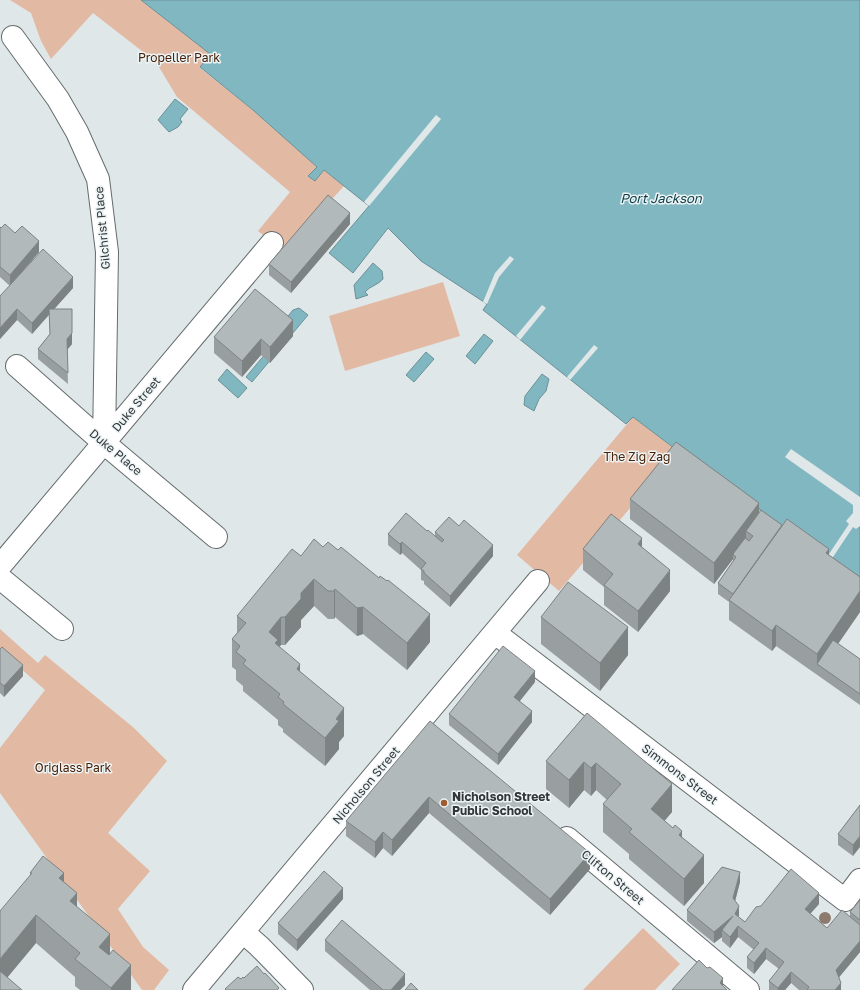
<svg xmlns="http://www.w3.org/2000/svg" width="860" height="990" font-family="'Golos Text',sans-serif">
<rect width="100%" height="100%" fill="#e0e7e9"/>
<path fill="#e2b9a3" d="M10 0H141L210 54 200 68 253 110 317 167 308 176 315 180 324 170 344 186 284 252 258 231 290 192 177 97 156 62 93 13 51 59 41 41 31 13Z
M443 282 460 336 345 371 329 316Z
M633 417 678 451 830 559 673 458 559 591 517 555Z
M0 629 38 663 45 655 134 728 167 761 108 833 150 871 118 909 143 947 169 970 154 990H142L0 793V748L45 690 0 650Z
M643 928 680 964 655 990H583Z"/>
<path fill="#81b7c1" stroke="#6a9198" d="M141 0H860V581L678 451 633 417 626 424 483 310 487 304 421 261 388 228 353 273 329 253 369 206 324 170 315 181 308 176 317 167 253 110 200 67 210 54Z
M175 99 188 109 180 119 182 122 178 127 169 132 158 120Z
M373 263 382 271 383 279C378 285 370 286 365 292L368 295 356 299 354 285Z
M299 308 308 315 252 382 246 377 286 329 281 325 293 310Z
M484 334 493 341 475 364 466 356Z
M426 352 434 359 414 382 406 375Z
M227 369 247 388 238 398 218 380Z
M542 374 549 379 546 391 539 399 534 411 524 405 525 396Z"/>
<path fill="#e0e7e9" d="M436 115 441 119 369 206 364 202Z
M510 256 514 259 499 277 487 304 483 302 495 273Z
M542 305 546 308 520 340 516 336Z
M594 345 598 348 570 380 567 377Z
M791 449 860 497V526L856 529 853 527 831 560 827 557 849 524 846 521 853 513V505L785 457Z"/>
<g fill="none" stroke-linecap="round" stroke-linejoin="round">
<g stroke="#656c6d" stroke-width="24">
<path id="minor" d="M13 37 58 99 77 132 98 179 107 252 104 443
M17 366 104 443 216 537
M0 566 272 243
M0 578 62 629
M495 633 845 900 860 880
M567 838 748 990
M243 932 259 946 302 990
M194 990 538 581"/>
</g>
<use href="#minor" stroke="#fff" stroke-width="22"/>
</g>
<circle fill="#8c7a6c" cx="825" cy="918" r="6"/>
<path fill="#999fa0" d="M350 224 291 293 269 275V264Z
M0 227 15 233 39 252 12 283 73 288 54 309 72 344 67 350 68 384 38 359V349L50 334 49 314 32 334 17 320 0 339V296L10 286 0 277Z
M293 336 270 363 261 355 242 377 214 353V337Z
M630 499 759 512 782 525 829 555 860 577V612L838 644 860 659V705L776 646 772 651 729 620V602L718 594V583L733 561V559L714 584 630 519Z
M427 531 435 537V532L493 556 450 607 424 584V581L421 580V570L402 553 400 555 388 545V534Z
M642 547 670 591 638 632 604 605V587L583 570V549Z
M301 556 430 642 407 670 363 634 357 636 335 617 334 619H328L314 606 301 620V627L285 645H281L279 647 300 672 344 736 339 742V749L325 766 283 732V729L278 725V720L243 691V686L236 680V670L232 667V639L237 633V616Z
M541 617 628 655 600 691 541 644Z
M0 649 23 676 4 697 0 693Z
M535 682 520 701 532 722 498 765 449 725V714Z
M587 713 672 812 664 821 682 837 704 883 684 906 629 859V854L603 832V804L607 800 596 790 591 796 584 790 569 808 546 789V761Z
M430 721 590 869 550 915 429 813 392 856 383 848 375 858 346 836V821Z
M860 805 853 856 838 845V834Z
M30 873 64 882 77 907 110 954 131 990H80L75 986V977L36 943 7 978 0 990 30 876Z
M740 882 735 901 739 917 745 922 819 904 810 913 827 928 850 917V912L860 900V952L839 977 841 990H799L791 983 785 990H769V981L779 969 766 959 754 974 747 968V957L754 950 738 937 730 948 722 941V937L714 943 687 921V910Z
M343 899 297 951 278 934V923Z
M325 940 405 985 400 990H370L325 951Z"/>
<path fill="#7d8282" d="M350 213V224L291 293V282Z
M39 241V252L10 286V275Z
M73 277V288L32 334V323Z
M17 309V320L0 339V328Z
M293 320V336L270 363V347Z
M72 333V344L67 350V339Z
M261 339V355L242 377V361Z
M759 503V523L746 531V541L733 554V559L714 584V563Z
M642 538V559L638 544Z
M402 542V553L400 555V544Z
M493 545V556L450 607V596Z
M829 549V570L826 553Z
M670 570V591L638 632V611Z
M314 579V606L301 620V627L285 645V617L301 593Z
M335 589V617L334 619V591Z
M860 591V612L822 667 817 664V675V654Z
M363 607V634L357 636V608Z
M430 614V642L407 670V643Z
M281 617V645L278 648 269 632Z
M776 625V646L772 651V631Z
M628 627V655L600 691V663Z
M300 664V692L297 669Z
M23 665V676L4 697V686Z
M535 671V682L514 708V697Z
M344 708V736L339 742V749L325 766V738L336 719Z
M532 711V722L498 765V754Z
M584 762V790L569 808V780Z
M596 763V790L591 796V768Z
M672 784V812L651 837V809Z
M429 797V813L392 856V840Z
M682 831V859L679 835Z
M383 832V848L375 858V842Z
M860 836V847L853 856V845Z
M590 853V869L550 915V899Z
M704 855V883L684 906V879Z
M740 872V882L733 909V898Z
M64 873V900L59 878Z
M343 888V899L297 951V940Z
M77 893V920L70 901Z
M819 893V904L805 920V909Z
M739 906V917L735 914Z
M36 915V943L0 986V959Z
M733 916 722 930V937L714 943V932Z
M738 926V937L730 948V937Z
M110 934V961L99 947Z
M860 941V952L836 981V970Z
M766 948V959L754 974V963Z
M131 965V990H111V988Z
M791 972V983L785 990H778V988Z
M405 974V985L400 990H391Z
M723 978V989L720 983Z
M841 983V990H835Z"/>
<path fill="#b2b9ba" stroke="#7d8282" d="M328 195 350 213 291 282 269 264Z
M5 224 15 233 22 226 39 241 10 275 0 267V227L1 228Z
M43 249 73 277 32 323 17 309 0 328V296Z
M255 289 293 320 270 347 261 339 242 361 214 337Z
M49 309H72V333L67 339 68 373 38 349 50 334Z
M676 442 759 503 714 563 630 499Z
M761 510 782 525 733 594 718 583 736 557 733 554 745 538 749 541 753 536 746 531Z
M406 513 427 531 428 530 442 542 444 540 435 532 449 517 459 526 464 520 493 545 450 596 424 573V571L421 569 426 563 402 542 400 544 388 534Z
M611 514 642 538 638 544 670 570 638 611 604 585 613 574 583 549Z
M787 519 829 549 826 553 860 577V591L817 654 776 625 772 631 729 600Z
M314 539 323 547 328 542 338 550 341 547 379 578 380 576 387 581 388 580 430 614 407 643 363 607 357 608 335 589 334 591H328L314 579 301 593V599L285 617H281L269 632 278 640 275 643 300 664 297 669 344 708 336 719 339 721 325 738 283 704 284 702 278 697 280 694 243 664 246 660 236 652 240 646 232 639 246 623 237 616 292 549 301 556Z
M568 582 628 627 600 663 541 617Z
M833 640 860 659V694L817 664Z
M503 646 535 671 514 697 532 711 498 754 449 714Z
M2 647 23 665 4 686 0 683V649Z
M587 713 672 784 651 809 673 828 675 825 682 831 679 835 704 855 684 879 629 832 632 829 603 804 621 784 596 763 591 768 584 762 569 780 546 761Z
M430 721 590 853 550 899 429 797 392 840 383 832 375 842 346 821Z
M860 805V836L853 845 838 834Z
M43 856 64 873 59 878 77 893 70 901 110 934 99 947 109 955 113 950 131 965 111 988 75 959 80 953 36 915 0 959V911L32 873H30Z
M722 867 740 872 733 898 739 906 735 914 745 922 756 907 761 906 791 869 819 893 805 909 827 928 842 910 860 925V941L836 970 841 983 835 990H807L809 987 791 972 778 988 769 981 784 962 766 948 754 963 747 957 759 943 738 926 730 937 722 930 733 916 714 932 687 910Z
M324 871 343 888 297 940 278 923Z
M860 900V920L850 912Z
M342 920 405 974 391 990H383L325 940Z
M699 960 707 968 710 967 723 978 720 983 727 990H672Z
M257 966 264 974 265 973 279 988 277 990H226L225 989 238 977 241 979 243 977 244 978Z
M0 971 22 990H0Z
M411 983 418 990H405Z"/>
<circle fill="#a05a2f" stroke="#edf4f6" stroke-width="1.5" cx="444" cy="803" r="4"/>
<g text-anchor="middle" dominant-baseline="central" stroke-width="3" stroke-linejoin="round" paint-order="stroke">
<g font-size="12" fill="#482106" stroke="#edf4f6">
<text x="179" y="57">Propeller Park</text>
<text x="637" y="456">The Zig Zag</text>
<text x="73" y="767">Origlass Park</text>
</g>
<g font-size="12" fill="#343738" stroke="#edf4f6">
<text transform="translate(102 228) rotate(-95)">Gilchrist Place</text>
<text transform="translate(136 404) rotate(-50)">Duke Street</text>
<text transform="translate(116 452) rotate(40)">Duke Place</text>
<text transform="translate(680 774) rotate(37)">Simmons Street</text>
<text transform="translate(366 785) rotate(-50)">Nicholson Street</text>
<text transform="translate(613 877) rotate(40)">Clifton Street</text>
</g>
<g font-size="12" font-weight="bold" fill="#343738" stroke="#edf4f6" text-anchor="start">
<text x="452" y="796">Nicholson Street<tspan x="452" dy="14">Public School</tspan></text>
</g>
<g font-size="13" font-style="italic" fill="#10424a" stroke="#edf4f6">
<text x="661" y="198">Port Jackson</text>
</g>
</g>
</svg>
